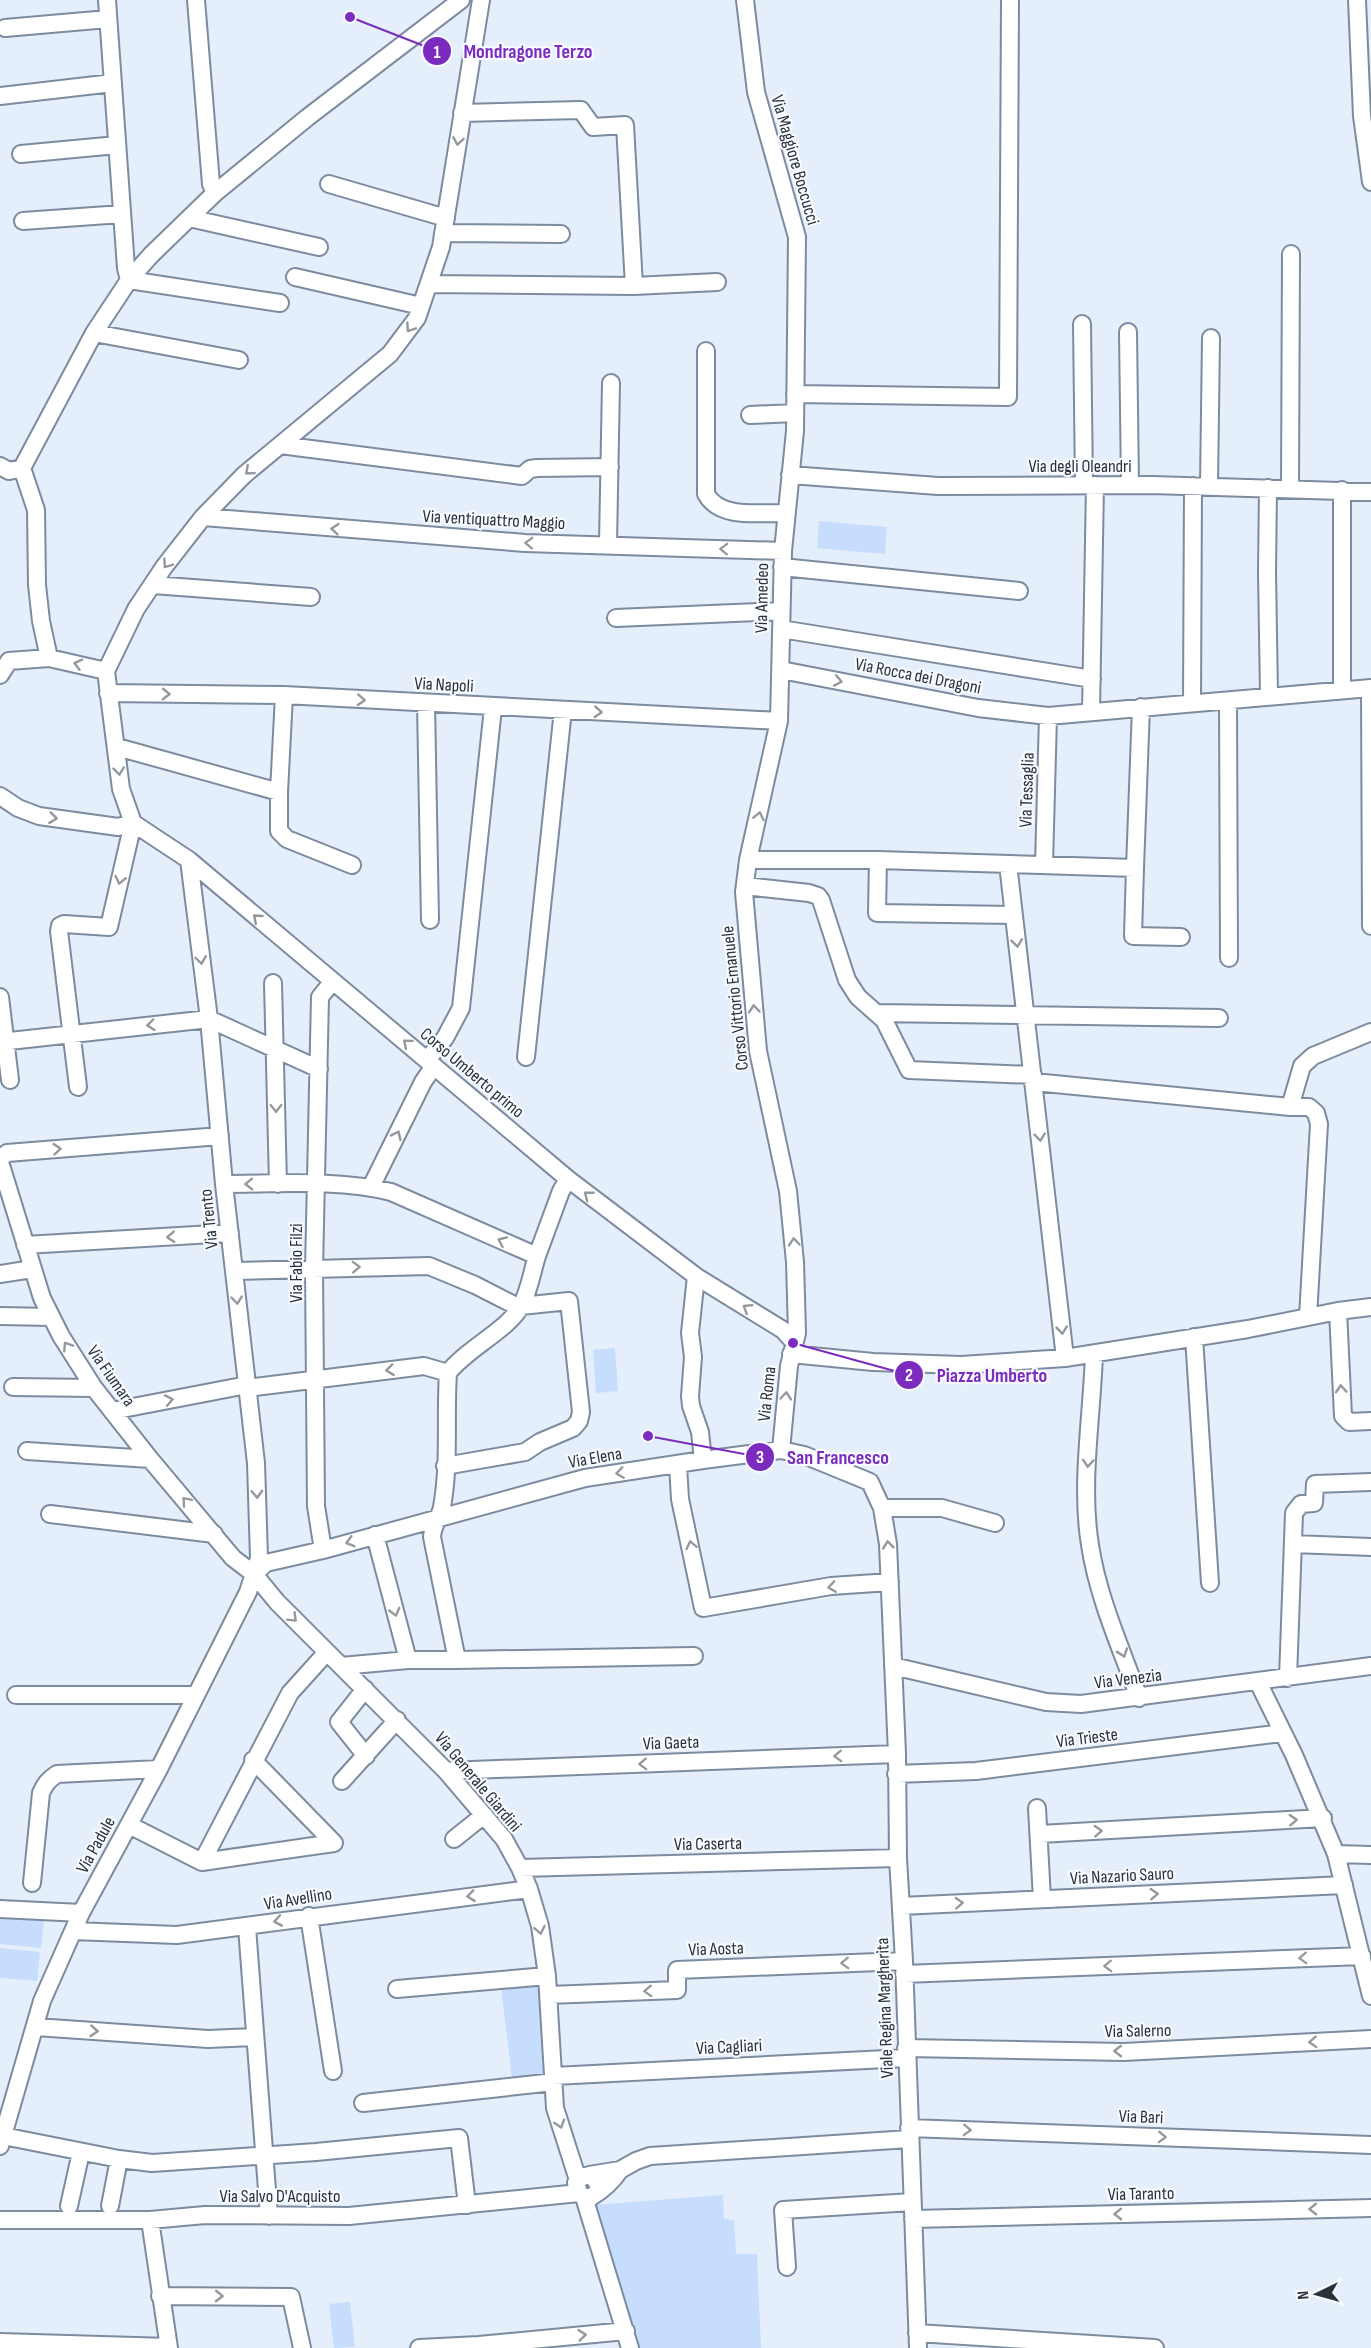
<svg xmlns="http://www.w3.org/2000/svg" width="1371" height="2348" font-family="'Sofia Sans Condensed',sans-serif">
<rect width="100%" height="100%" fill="#e5eefb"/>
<path fill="#c6ddfe" d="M819 521 887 527 885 554 817 548Z
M615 1348 618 1391 596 1393 593 1350Z
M0 1915 44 1918 41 1948 0 1944Z
M0 1948 40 1952 37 1981 0 1978Z
M543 1984 546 2075 512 2079 501 1987Z
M723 2195 724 2219 734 2220 736 2254H757L761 2348H638L594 2205Z
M350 2302 355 2347 334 2348 329 2304Z"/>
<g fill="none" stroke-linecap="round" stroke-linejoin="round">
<g stroke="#7d8b9f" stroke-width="20">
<path id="minor" d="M107 0 126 268 129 280 280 303
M196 0 211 184 215 193
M745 0 756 92 797 237 795 431 783 551 779 721 748 860 744 892 758 1051 788 1191 795 1262 797 1333 789 1366 781 1450
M1357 0 1362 116 1371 182
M5 28 108 19
M0 96 113 83
M462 113 581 110 593 127 625 125 634 286
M21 154 117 145
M329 184 446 218
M189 218 319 247
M23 221 122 214
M443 233 561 234
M295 277 421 306
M429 284 634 286 717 282
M1082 324 1084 485
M1128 332 1130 485
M94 333 239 360
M706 351V494C720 520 761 512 786 513
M795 394 1008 397 1010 0
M750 415 795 413
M280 445 522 476 530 469 537 468 610 467
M0 466 9 471 22 468 36 510 37 585 41 621 49 658
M22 468 94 333 129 280 151 255 215 193 308 117 461 0
M790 475 938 486 1152 485 1371 492
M1209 486 1211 338
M1268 488 1267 572 1269 696
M1290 489 1291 254
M1342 490V690
M203 517 525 543 783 551
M608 544 611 383
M782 567 1019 591
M153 585 311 597
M616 618 781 611
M781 629 1092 679
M781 670 978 708 1048 716 1371 688
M0 675 9 661 49 658 106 671
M1370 688 1371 926
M108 693 284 695 779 721
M1228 701 1229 958
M1192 703 1193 486
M426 704 430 920
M1091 712 1095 485
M117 747 279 792 284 695
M279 792V831L287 839 352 865
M0 796 18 808 39 816 118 827 133 823
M133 823 121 789 106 671 136 609 164 567 203 517 244 475 390 354 417 318 441 247 481 0
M133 823 189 860 568 1179 697 1277 783 1330 794 1342
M748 860H878L1135 868 1141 707
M878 860 877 913 1014 915
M1008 864 1065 1358
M1044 865 1048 716
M1135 868 1133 936 1181 937
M745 886 809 893 818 896 821 900 847 980 858 997 884 1020 909 1070 1033 1075
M273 983 278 1184
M0 997 10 1080
M877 1013 1219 1018
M0 1042 209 1019 319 1069
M526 1057 563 710
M427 1060 445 1038 461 1008 493 708
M1034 1082 1290 1107H1309L1316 1113 1319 1124 1308 1317
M78 1087 59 931 60 926 64 924 109 927 133 823
M1290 1107 1302 1066 1313 1056 1371 1032
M0 1159 7 1153 220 1136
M0 1162 42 1298 61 1336 94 1388 150 1459 233 1558 254 1574 277 1602 446 1771 504 1839 520 1868 529 1889 540 1926 547 1976 555 2108 578 2180
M224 1184C278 1184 338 1179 391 1192L537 1256 561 1191 568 1179
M371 1187 423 1082 434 1066
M25 1245 230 1233
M234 1271 429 1266 475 1285 520 1308
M0 1274 32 1269
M696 1276 690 1333 693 1357 690 1396 691 1406 700 1432 703 1460
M1338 1311 1343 1416 1349 1422 1371 1421
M0 1316 51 1317
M1194 1337 1210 1583
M791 1354 873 1362 961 1365 1065 1358 1248 1329 1338 1311 1371 1307
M1094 1354C1092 1416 1080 1484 1090 1545 1098 1598 1121 1648 1139 1698
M13 1387 94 1388
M247 1388 424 1366 448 1373
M112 1411 247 1385
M27 1451 150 1459
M678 1465 680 1499 703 1608 831 1586 890 1582
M445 1466 525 1452 540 1442 573 1428 579 1421 581 1412 569 1301 521 1306
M882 1508H942L995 1523
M50 1514 214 1534
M375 1535 408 1660
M1293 1544 1371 1547
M323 1550 316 1506 314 1269 320 997 333 981
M254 1574 266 1563 323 1550 585 1478 703 1460 781 1450 804 1455 870 1482 882 1508 888 1544 897 1754 898 1858 904 1961 918 2348
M457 1660 694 1656
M341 1666 408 1660H457L432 1537C433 1523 440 1518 442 1507 450 1463 445 1417 448 1373 466 1349 508 1330 521 1306 529 1292 532 1272 537 1256
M893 1666 1046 1702 1081 1704 1371 1666
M1288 1678 1294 1513 1301 1504 1314 1503 1315 1484 1371 1482
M1258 1682 1294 1755 1336 1854 1371 1996
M365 1689 339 1722 366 1756
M16 1695H196
M446 1771 897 1754
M896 1774 976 1771 1282 1733
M342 1781 397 1720
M1037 1808 1042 1899
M129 1825 202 1862 290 1693 327 1652
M1040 1834 1323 1818
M454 1839 484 1815
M1336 1854 1371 1855
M202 1862 334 1843 253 1760
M520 1868 898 1858
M32 1883 41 1793C45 1784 48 1780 57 1774L159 1769
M901 1906 1344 1885
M0 1909 81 1913
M309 1916 333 2071
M247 1927 269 2216
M73 1931 177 1935 529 1889
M904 1974 1362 1956
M397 1989 547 1976
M549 1995 677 1990V1970L904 1961
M36 2027 208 2039 254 2037
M906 2048 1124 2052 1371 2039
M554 2076 906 2058
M363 2103 554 2082
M909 2128 1371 2145
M3 2136 119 2159 152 2163 316 2152 459 2138 467 2205
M0 2146 42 2001 81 1913 159 1769 248 1592 259 1558 256 1463 224 1184 209 1019 189 860
M589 2175 620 2170 636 2161 650 2156 909 2139
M598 2190V2184L592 2176H583L576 2183 579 2193 584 2197H591C603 2190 612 2182 620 2170
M584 2197 630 2348
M69 2206 81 2152
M110 2206 119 2159
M913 2219 1371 2208
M0 2220H150L205 2215 349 2216 579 2193
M150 2220 169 2348
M787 2267 783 2210 912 2202
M160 2296 291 2297 302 2348
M917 2333 1155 2348
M0 2342 169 2347
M419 2348 479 2345 626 2331"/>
</g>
<use href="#minor" stroke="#fff" stroke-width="16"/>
</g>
<defs><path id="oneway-chevron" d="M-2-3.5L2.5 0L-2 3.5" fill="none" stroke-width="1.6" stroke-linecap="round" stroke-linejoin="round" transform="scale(1.5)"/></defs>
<g stroke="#95989c">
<use href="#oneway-chevron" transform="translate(458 141) rotate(99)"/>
<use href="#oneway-chevron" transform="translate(410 328) rotate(124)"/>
<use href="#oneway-chevron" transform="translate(249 471) rotate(139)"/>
<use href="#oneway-chevron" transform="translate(335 529) rotate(-175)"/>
<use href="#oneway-chevron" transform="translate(529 543) rotate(-178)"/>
<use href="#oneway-chevron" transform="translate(724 549) rotate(-178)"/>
<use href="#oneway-chevron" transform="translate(167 564) rotate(125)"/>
<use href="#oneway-chevron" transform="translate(78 664) rotate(-165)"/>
<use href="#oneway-chevron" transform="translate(838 681) rotate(11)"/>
<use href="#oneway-chevron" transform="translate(166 694) rotate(1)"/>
<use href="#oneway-chevron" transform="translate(361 700) rotate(3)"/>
<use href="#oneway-chevron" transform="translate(598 712) rotate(3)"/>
<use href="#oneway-chevron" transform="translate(119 771) rotate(84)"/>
<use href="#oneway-chevron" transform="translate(759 816) rotate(-78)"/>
<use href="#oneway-chevron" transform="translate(53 818) rotate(7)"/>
<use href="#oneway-chevron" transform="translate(120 880) rotate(103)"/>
<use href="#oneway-chevron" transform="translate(257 918) rotate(-139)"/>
<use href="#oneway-chevron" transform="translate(1017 943) rotate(83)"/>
<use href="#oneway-chevron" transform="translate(201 960) rotate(82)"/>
<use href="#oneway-chevron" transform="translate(754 1009) rotate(-95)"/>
<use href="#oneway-chevron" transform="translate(151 1025) rotate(174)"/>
<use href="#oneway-chevron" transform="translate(407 1043) rotate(-140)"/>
<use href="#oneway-chevron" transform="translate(276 1108) rotate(89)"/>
<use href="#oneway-chevron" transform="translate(397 1135) rotate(-64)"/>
<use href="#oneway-chevron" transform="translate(1040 1137) rotate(84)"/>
<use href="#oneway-chevron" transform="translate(57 1149) rotate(-5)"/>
<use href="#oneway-chevron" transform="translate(249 1184) rotate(179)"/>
<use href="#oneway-chevron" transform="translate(588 1195) rotate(-142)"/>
<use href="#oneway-chevron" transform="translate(171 1237) rotate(177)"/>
<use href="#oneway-chevron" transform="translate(502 1241) rotate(-156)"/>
<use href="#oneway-chevron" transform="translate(794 1242) rotate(-95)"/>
<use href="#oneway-chevron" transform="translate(356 1267) rotate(-2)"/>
<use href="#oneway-chevron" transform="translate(237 1300) rotate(84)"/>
<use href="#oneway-chevron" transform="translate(747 1308) rotate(-148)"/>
<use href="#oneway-chevron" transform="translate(1062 1330) rotate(84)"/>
<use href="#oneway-chevron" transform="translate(67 1346) rotate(-123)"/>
<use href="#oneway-chevron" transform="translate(390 1370) rotate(173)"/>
<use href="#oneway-chevron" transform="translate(1341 1389) rotate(-94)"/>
<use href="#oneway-chevron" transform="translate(786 1396) rotate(-85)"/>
<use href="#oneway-chevron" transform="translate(169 1400) rotate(-11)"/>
<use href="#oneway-chevron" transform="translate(1088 1463) rotate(94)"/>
<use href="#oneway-chevron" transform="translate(620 1473) rotate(172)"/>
<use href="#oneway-chevron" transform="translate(257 1494) rotate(88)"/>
<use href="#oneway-chevron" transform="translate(186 1501) rotate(-131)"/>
<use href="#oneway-chevron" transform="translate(350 1542) rotate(164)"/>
<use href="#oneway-chevron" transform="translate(691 1545) rotate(-102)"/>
<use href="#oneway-chevron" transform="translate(888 1545) rotate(-96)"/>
<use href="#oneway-chevron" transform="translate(832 1587) rotate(172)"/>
<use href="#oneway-chevron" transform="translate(395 1612) rotate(75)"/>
<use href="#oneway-chevron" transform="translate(293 1618) rotate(45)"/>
<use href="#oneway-chevron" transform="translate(1123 1653) rotate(71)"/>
<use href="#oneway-chevron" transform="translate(838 1756) rotate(178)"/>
<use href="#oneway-chevron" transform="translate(643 1764) rotate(178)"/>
<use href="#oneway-chevron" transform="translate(1293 1820) rotate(-3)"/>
<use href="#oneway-chevron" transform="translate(1098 1831) rotate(-3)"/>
<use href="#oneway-chevron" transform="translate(1154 1894) rotate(-3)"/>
<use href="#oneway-chevron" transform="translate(471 1896) rotate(173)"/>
<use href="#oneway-chevron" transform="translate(959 1903) rotate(-3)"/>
<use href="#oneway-chevron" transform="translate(278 1921) rotate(170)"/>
<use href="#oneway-chevron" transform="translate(540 1930) rotate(79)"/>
<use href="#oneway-chevron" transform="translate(1303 1958) rotate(178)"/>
<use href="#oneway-chevron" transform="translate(845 1963) rotate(178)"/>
<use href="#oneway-chevron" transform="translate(1108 1966) rotate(178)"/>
<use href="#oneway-chevron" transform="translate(648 1991) rotate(178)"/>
<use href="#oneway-chevron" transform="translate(94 2031) rotate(4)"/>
<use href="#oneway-chevron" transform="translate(1313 2042) rotate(177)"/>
<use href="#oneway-chevron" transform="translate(1118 2051) rotate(-180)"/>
<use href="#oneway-chevron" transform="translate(560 2124) rotate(72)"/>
<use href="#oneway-chevron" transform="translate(967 2130) rotate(2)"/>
<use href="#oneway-chevron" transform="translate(1162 2137) rotate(2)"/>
<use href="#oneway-chevron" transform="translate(1313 2209) rotate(179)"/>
<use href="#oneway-chevron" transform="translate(1118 2214) rotate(179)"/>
<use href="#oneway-chevron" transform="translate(219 2296) rotate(1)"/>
<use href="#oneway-chevron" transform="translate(582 2335) rotate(-6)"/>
</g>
<g text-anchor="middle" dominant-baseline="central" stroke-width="4.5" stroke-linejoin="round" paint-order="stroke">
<g font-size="18" fill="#2b3139" stroke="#f7faff">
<text transform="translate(795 160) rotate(74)">Via Maggiore Boccucci</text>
<text x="1080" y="466">Via degli Oleandri</text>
<text transform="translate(494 520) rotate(3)">Via ventiquattro Maggio</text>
<text transform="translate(762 598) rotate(-89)">Via Amedeo</text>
<text transform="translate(918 676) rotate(11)">Via Rocca dei Dragoni</text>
<text transform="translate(444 685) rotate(3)">Via Napoli</text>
<text transform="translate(1027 790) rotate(-88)">Via Tessaglia</text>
<text transform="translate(735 998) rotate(-96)">Corso Vittorio Emanuele</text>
<text transform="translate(472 1073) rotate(40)">Corso Umberto primo</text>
<text transform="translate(209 1219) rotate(-96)">Via Trento</text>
<text transform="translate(296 1263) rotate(-90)">Via Fabio Filzi</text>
<text transform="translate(111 1376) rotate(55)">Via Fiumara</text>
<text transform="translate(767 1394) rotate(-84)">Via Roma</text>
<text transform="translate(595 1458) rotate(-10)">Via Elena</text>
<text transform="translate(1128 1679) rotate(-7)">Via Venezia</text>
<text transform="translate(1087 1738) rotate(-7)">Via Trieste</text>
<text transform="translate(671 1743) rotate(-2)">Via Gaeta</text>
<text transform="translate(478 1782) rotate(50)">Via Generale Giardini</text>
<text transform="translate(708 1844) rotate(-1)">Via Caserta</text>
<text transform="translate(96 1845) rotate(-61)">Via Padule</text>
<text transform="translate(1122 1876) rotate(-3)">Via Nazario Sauro</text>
<text transform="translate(298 1899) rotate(-9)">Via Avellino</text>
<text transform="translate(716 1949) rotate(-2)">Via Aosta</text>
<text transform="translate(885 2008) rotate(-92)">Viale Regina Margherita</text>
<text transform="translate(1138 2031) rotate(-1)">Via Salerno</text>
<text transform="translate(729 2047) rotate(-3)">Via Cagliari</text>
<text transform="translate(1141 2117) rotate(2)">Via Bari</text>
<text transform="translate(1141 2194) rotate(-1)">Via Taranto</text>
<text x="280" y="2196">Via Salvo D'Acquisto</text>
</g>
</g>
<path fill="none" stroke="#7b2cbf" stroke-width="2" d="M350 17L437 51M793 1343L909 1375M648 1436L760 1457"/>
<g fill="#7b2cbf" stroke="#f7faff" stroke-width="2">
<circle cx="350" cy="17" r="6"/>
<circle cx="793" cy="1343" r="6"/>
<circle cx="648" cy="1436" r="6"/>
<circle cx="437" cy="51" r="15"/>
<circle cx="909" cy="1375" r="15"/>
<circle cx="760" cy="1457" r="15"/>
</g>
<g font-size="18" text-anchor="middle" font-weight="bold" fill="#fff">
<text x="437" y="58">1</text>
<text x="909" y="1381">2</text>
<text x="760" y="1463">3</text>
</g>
<g font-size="20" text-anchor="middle" font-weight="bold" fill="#7b2cbf" stroke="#f7faff" stroke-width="4.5" stroke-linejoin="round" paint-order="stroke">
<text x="528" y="58">Mondragone Terzo</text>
<text x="992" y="1382">Piazza Umberto</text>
<text x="838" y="1464">San Francesco</text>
</g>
<g transform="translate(1317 2294) rotate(265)" stroke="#f7faff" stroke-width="4.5" paint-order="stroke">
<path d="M0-4.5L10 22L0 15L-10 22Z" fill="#2b3139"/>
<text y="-9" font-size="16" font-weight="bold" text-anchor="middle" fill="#2b3139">N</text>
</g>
</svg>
